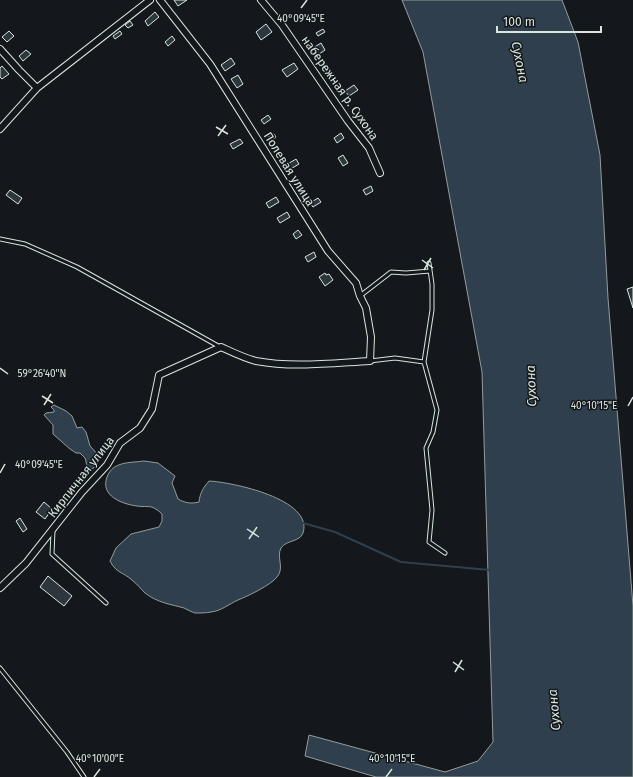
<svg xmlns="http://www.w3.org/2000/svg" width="633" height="777" font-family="'Fira Sans',sans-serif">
<rect width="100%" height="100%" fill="#14181c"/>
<path fill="#2f3f4d" stroke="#939e99" d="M402 0H562L578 42 600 155 608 298 633 606V777H376L305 756 309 735 445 772 478 761 493 742 482 372 423 52Z
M54 405 66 411 72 416 77 428 82 427 86 432 90 446 101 458 95 467 92 469C85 467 87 463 85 458L80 453H76L70 449 53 434V425L44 415 46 413 54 412V410L51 407Z
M144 461 158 463 175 476 172 483 178 499C185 503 191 504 199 502 200 493 203 488 209 481 231 482 314 499 303 533 300 542 286 540 281 548 276 557 285 568 277 577 271 585 248 596 238 600 229 604 221 611 211 612 207 613 199 613 195 613 192 612 188 610 184 608 170 604 158 603 145 593 141 589 137 584 132 580 123 572 116 573 110 561L116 548 131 534 159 527 162 521V514C159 511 156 509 152 507 147 506 142 507 137 506 122 504 100 496 107 477 113 461 130 463 144 461Z"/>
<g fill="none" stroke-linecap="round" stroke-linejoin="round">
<path stroke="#2f3f4d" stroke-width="2" d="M303 523 335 532 401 562 490 570"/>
</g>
<path fill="#2c363c" stroke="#d8e6dc" d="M174 0H187L178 6Z
M155 12 159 17 148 26 145 21Z
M130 21 133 25 128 28 125 25Z
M266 24 272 32 261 40 256 32Z
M323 29 325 32 318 36 316 33Z
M9 31 14 36 7 42 2 37Z
M120 31 122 34 115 39 113 36Z
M172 36 175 40 168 46 165 42Z
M321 43 325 50 318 55 313 48Z
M26 50 31 54 23 61 19 56Z
M231 58 235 64 225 71 221 65Z
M294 63 298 69 287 77 282 70Z
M2 66 9 74 2 79 0 77V68Z
M238 75 243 84 237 88 231 79Z
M354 85 358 90 349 96 345 91Z
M268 115 271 119 264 124 261 120Z
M341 133 344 138 337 143 334 138Z
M274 134 276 137 270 141 268 137Z
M240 139 243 143 233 149 230 144Z
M343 155 348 163 343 166 338 158Z
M296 159 299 164 289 170 286 165Z
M371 186 373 191 366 195 363 190Z
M10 190 22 198 18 204 6 195Z
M276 197 279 202 269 208 266 203Z
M318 198 321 202 313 207 310 203Z
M287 212 290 217 280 223 277 218Z
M298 230 302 235 296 239 293 234Z
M314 252 316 257 308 262 305 257Z
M325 273 326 275 329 274 333 280 325 286 319 277Z
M633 287V308L627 289Z
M44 502 52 509 45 519 36 512Z
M20 518 27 529 23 532 16 521Z
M48 576 72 596 64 606 40 587Z"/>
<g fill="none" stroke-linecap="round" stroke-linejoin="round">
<g stroke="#d8e6dc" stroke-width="5">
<path id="lane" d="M0 239 25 244 77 267 220 347
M360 296 391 272 406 273 430 271
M370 361 395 358 424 362 437 410 433 432 426 448 432 510 429 542 445 553
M424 362 432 310V284L429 263
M53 531 52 554 106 603
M0 668 67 752 84 777"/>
</g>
<g stroke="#d8e6dc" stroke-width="8">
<path id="street" d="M261 0 282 25 348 121 369 148 380 173
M0 49 19 70 37 88
M0 129 37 88 150 0
M0 588 26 563 82 492 107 465 120 443 140 428 152 409 159 375 221 347C232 352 244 358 256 361 293 368 333 363 370 361L371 337 366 308 360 296 356 283 328 251 210 64 160 0"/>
</g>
<use href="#lane" stroke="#14181c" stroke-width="3"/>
<use href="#street" stroke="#14181c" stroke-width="6"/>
</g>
<path fill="none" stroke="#d8e6dc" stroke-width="1.5" d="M301 8 307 0M216 127 228 134M218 136 226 125M422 260 433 268M424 270 431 258M0 368 8 374M42 396 53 403M44 405 51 394M628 406 633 397M0 473 5 464M247 529 259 537M249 539 257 527M453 662 464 670M455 672 462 660M94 777 100 769M386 777 392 769"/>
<g text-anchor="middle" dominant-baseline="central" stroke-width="3" stroke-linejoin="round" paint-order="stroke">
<g font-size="12" fill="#d8e6dc" stroke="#14181c">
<text transform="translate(340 88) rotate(55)">набережная р. Сухона</text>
<text transform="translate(289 169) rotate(58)">Полевая улица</text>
<text transform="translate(81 477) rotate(-52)">Кирпичная улица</text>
</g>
<g font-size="13" font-style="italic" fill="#d8e6dc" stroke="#14181c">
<text transform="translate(520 62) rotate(79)">Сухона</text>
<text transform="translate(531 386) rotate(-92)">Сухона</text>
<text transform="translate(554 710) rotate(-95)">Сухона</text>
</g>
</g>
<g font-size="10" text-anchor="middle" fill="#d8e6dc" stroke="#14181c" stroke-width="3" stroke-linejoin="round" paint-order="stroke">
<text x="301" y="22">40°09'45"E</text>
<text x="42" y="377">59°26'40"N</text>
<text x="594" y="409">40°10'15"E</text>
<text x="39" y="468">40°09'45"E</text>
<text x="100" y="762">40°10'00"E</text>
<text x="392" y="762">40°10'15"E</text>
</g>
<path d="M497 26v6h104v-6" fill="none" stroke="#d8e6dc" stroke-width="2"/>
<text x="503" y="26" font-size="12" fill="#d8e6dc" stroke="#14181c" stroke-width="3" paint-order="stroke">100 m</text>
</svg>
